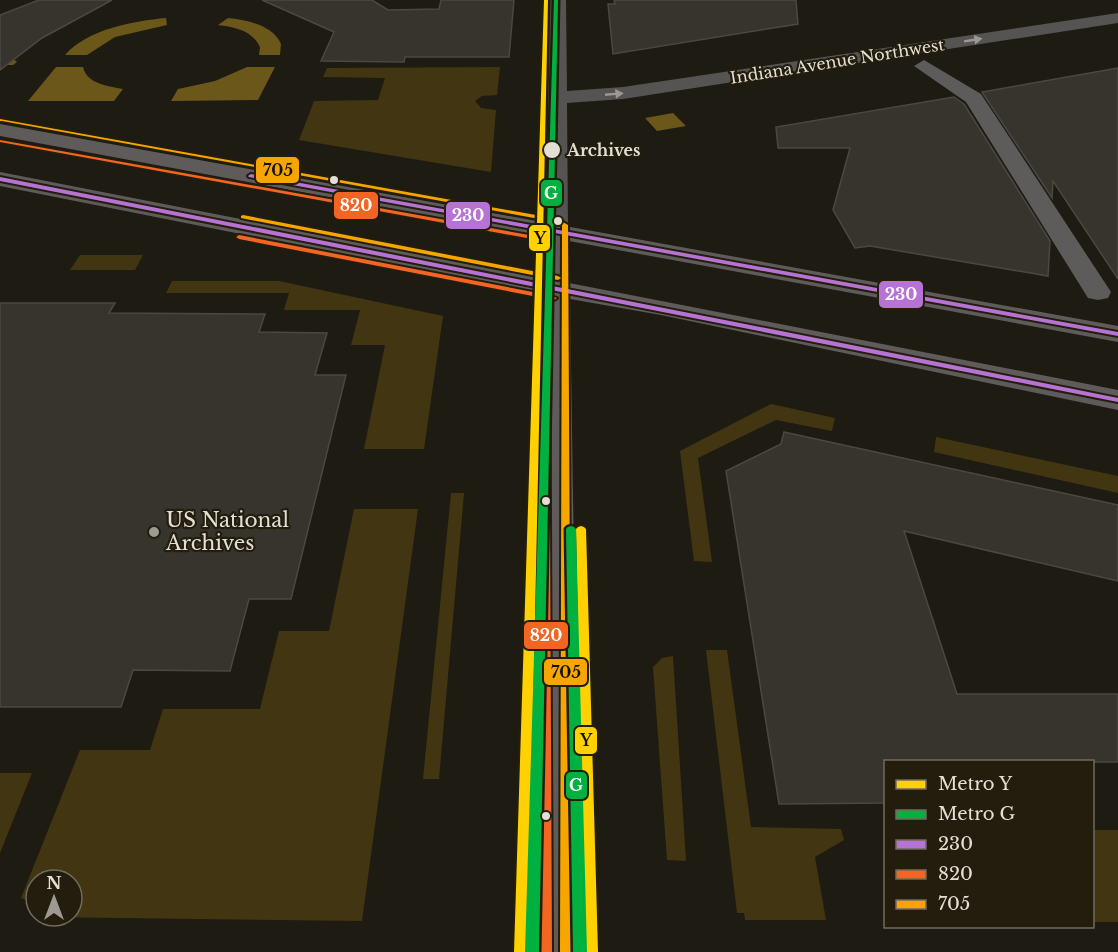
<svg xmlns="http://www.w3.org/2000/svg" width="1118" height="952" font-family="'Libre Baskerville',serif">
<rect width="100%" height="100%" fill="#1e1b13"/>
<path fill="#413611" d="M500 67 497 95 482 96 475 101 481 108 496 110 491 172 299 140 314 101 378 100 385 78 323 77 327 68Z
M80 255H143L135 270H70Z
M172 281H279L443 316 424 449H364L385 345H351L360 310H284L289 293H166Z
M771 404 835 418 832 431 776 420 698 458 712 562 694 561 680 451Z
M936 437 1118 476V493L934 452Z
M451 493H464L439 779H423Z
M354 509H418L362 921 42 917 72 916V880H36V903L21 898 80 750H150L163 709H260L279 631H329Z
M706 650H727L751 827 841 829 844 840 815 857 826 920H745L744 913H737Z
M673 656 686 861 667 860 653 667 662 658Z
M0 773H32L0 853Z
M1093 830H1118V922H1093Z"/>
<path fill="#6a5719" d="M166 18 167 25 115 37 87 55H65C88 29 133 21 166 18Z
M228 18C247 20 273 25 281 44L280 55H259L260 47C252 30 234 27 218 25Z
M56 67H83C87 84 108 86 123 89L114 101H28Z
M247 67H275L258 100 171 101 178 89 215 81Z
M673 113 686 126 657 131 645 118Z"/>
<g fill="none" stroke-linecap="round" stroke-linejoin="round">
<path fill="#6a5719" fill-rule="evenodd" d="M0 59H13L17 62 13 65H0Z"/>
</g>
<path fill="#37342d" stroke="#4b4841" stroke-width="1.5" d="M39 0H112L42 38 0 70V15Z
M262 0H372L388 10 439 9 441 0H514L509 57H405L404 62 321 61 334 32Z
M614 0H796L798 24 613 54 608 4H615Z
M1118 68V279L1053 181 1052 198 982 92Z
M954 97 964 104 1050 241 1048 276 870 246 855 248 833 210 850 148H778L776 127Z
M0 303H115L109 313 265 314 259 332 327 333 315 375H346L291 599H249L230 671 133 670 121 707H0Z
M784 432 1118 505V581L904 531 957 694H1118V762H885V803L779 804 726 471 781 444Z"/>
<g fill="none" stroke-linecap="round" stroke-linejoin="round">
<path fill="#5e5b5b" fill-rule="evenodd" d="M924 60 981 94 1111 292 1108 298 1098 300 1088 298 966 102 914 66Z"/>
<path fill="#565353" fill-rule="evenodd" d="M548 0H566L567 91 623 87 1118 13V23L623 99 567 103 568 231 565 236 556 238 547 236 544 231Z"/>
<path fill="#5f5b5a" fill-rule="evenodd" d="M0 124 1118 326V342L569 241V283L1118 390V410L661 315 570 299 580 952H532L542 294 0 186V172L543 278V237L0 136Z"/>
<g stroke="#231d0e" stroke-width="4">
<path id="bus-1" d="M251 174 1118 332V336L249 177 248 176Z
M0 177 978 370 1118 398V402L0 181Z"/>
</g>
<g stroke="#231d0e" stroke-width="4">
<path id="bus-2" d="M0 140 546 238 549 240V295L557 298 554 300 549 299 552 952H540L543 298 239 239 236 237 239 235 543 294V241L0 142Z"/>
</g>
<g stroke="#231d0e" stroke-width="4">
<path id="bus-3" d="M0 119 558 219 568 225 572 952H560L562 226 556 222 2 121H0Z
M243 215 558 276 561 278 558 280 241 218V216Z"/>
</g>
<use href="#bus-1" fill="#b673d3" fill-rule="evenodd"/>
<use href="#bus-2" fill="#f26522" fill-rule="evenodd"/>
<use href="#bus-3" fill="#f7a600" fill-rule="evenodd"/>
<g stroke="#231d0e" stroke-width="5">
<path id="metro-1" d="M544 0H548L528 952H514Z
M581 526 584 527 586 529 598 952H584L576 529 578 527Z"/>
</g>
<g stroke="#231d0e" stroke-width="5">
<path id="metro-2" d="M554 0H558L539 952H525Z
M571 526 574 527 576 529 587 952H573L566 529 568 527Z"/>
</g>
<use href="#metro-1" fill="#ffd100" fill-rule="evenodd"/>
<use href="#metro-2" fill="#00b140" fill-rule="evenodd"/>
</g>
<defs><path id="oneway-solid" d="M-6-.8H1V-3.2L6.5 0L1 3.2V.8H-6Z" transform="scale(1.5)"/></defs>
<g fill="#9c9994">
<use href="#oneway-solid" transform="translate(973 40) rotate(-9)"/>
<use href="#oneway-solid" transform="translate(614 94) rotate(-5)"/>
</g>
<g fill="#e3dfd5" stroke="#231d0e" stroke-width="2">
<circle cx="552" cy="150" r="9"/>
<circle cx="334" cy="180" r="5"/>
<circle cx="558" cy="221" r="5"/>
<circle cx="546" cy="501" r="5"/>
<circle cx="546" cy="816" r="5"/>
</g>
<circle fill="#9e9a91" stroke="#231d0e" stroke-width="2" cx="154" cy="532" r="6"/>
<g text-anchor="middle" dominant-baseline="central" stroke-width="4.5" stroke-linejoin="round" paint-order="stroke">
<g font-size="16" fill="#e3dfd5" stroke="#231d0e">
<text transform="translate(837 61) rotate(-9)">Indiana Avenue Northwest</text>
</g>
<g font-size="16" font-weight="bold" fill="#e3dfd5" stroke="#231d0e" text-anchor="start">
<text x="567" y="150">Archives</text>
</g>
<g font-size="20" fill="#e3dfd5" stroke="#231d0e" text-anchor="start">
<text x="166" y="520">US National<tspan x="166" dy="23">Archives</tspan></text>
</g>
</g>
<g stroke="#231d0e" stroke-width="2">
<rect x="255" y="156" width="45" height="28" rx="6" fill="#f7a600"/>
<rect x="540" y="179" width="23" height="28" rx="6" fill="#00b140"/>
<rect x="333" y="191" width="46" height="29" rx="6" fill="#f26522"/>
<rect x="445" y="201" width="46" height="29" rx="6" fill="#b673d3"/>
<rect x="528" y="224" width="23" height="28" rx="6" fill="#ffd100"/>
<rect x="878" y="280" width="46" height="29" rx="6" fill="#b673d3"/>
<rect x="523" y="621" width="46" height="29" rx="6" fill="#f26522"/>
<rect x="543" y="658" width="45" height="28" rx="6" fill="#f7a600"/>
<rect x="574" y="726" width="24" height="29" rx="6" fill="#ffd100"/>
<rect x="565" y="771" width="23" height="29" rx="6" fill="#00b140"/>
</g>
<g font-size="16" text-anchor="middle" font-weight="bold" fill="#fff">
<text x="551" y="199">G</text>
<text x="356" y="211">820</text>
<text x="468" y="221">230</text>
<text x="901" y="300">230</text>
<text x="546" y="641">820</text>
<text x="576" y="791">G</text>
</g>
<g font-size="16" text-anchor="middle" font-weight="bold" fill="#111">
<text x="278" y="176">705</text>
<text x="540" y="244">Y</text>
<text x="566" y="678">705</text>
<text x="586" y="746">Y</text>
</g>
<rect x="884" y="760" width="210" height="168" fill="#231d0e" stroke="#706b5e" stroke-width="1.5"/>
<rect x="896" y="780" width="30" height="9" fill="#ffd100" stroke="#706b5e" stroke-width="1.5"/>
<text x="938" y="790" font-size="18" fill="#e3dfd5">Metro Y</text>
<rect x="896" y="810" width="30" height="9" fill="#00b140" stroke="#706b5e" stroke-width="1.5"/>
<text x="938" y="820" font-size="18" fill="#e3dfd5">Metro G</text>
<rect x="896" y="840" width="30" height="9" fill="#b673d3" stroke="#706b5e" stroke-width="1.5"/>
<text x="938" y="850" font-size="18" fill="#e3dfd5">230</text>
<rect x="896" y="870" width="30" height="9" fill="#f26522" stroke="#706b5e" stroke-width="1.5"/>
<text x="938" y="880" font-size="18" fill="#e3dfd5">820</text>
<rect x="896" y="900" width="30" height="9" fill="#f7a600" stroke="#706b5e" stroke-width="1.5"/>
<text x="938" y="910" font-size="18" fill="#e3dfd5">705</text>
<g transform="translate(54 898)"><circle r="28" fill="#231d0e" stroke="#706b5e" stroke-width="1.5"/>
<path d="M0-4.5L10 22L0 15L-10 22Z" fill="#9e9a91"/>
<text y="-9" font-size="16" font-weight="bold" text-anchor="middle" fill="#e3dfd5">N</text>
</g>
</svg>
